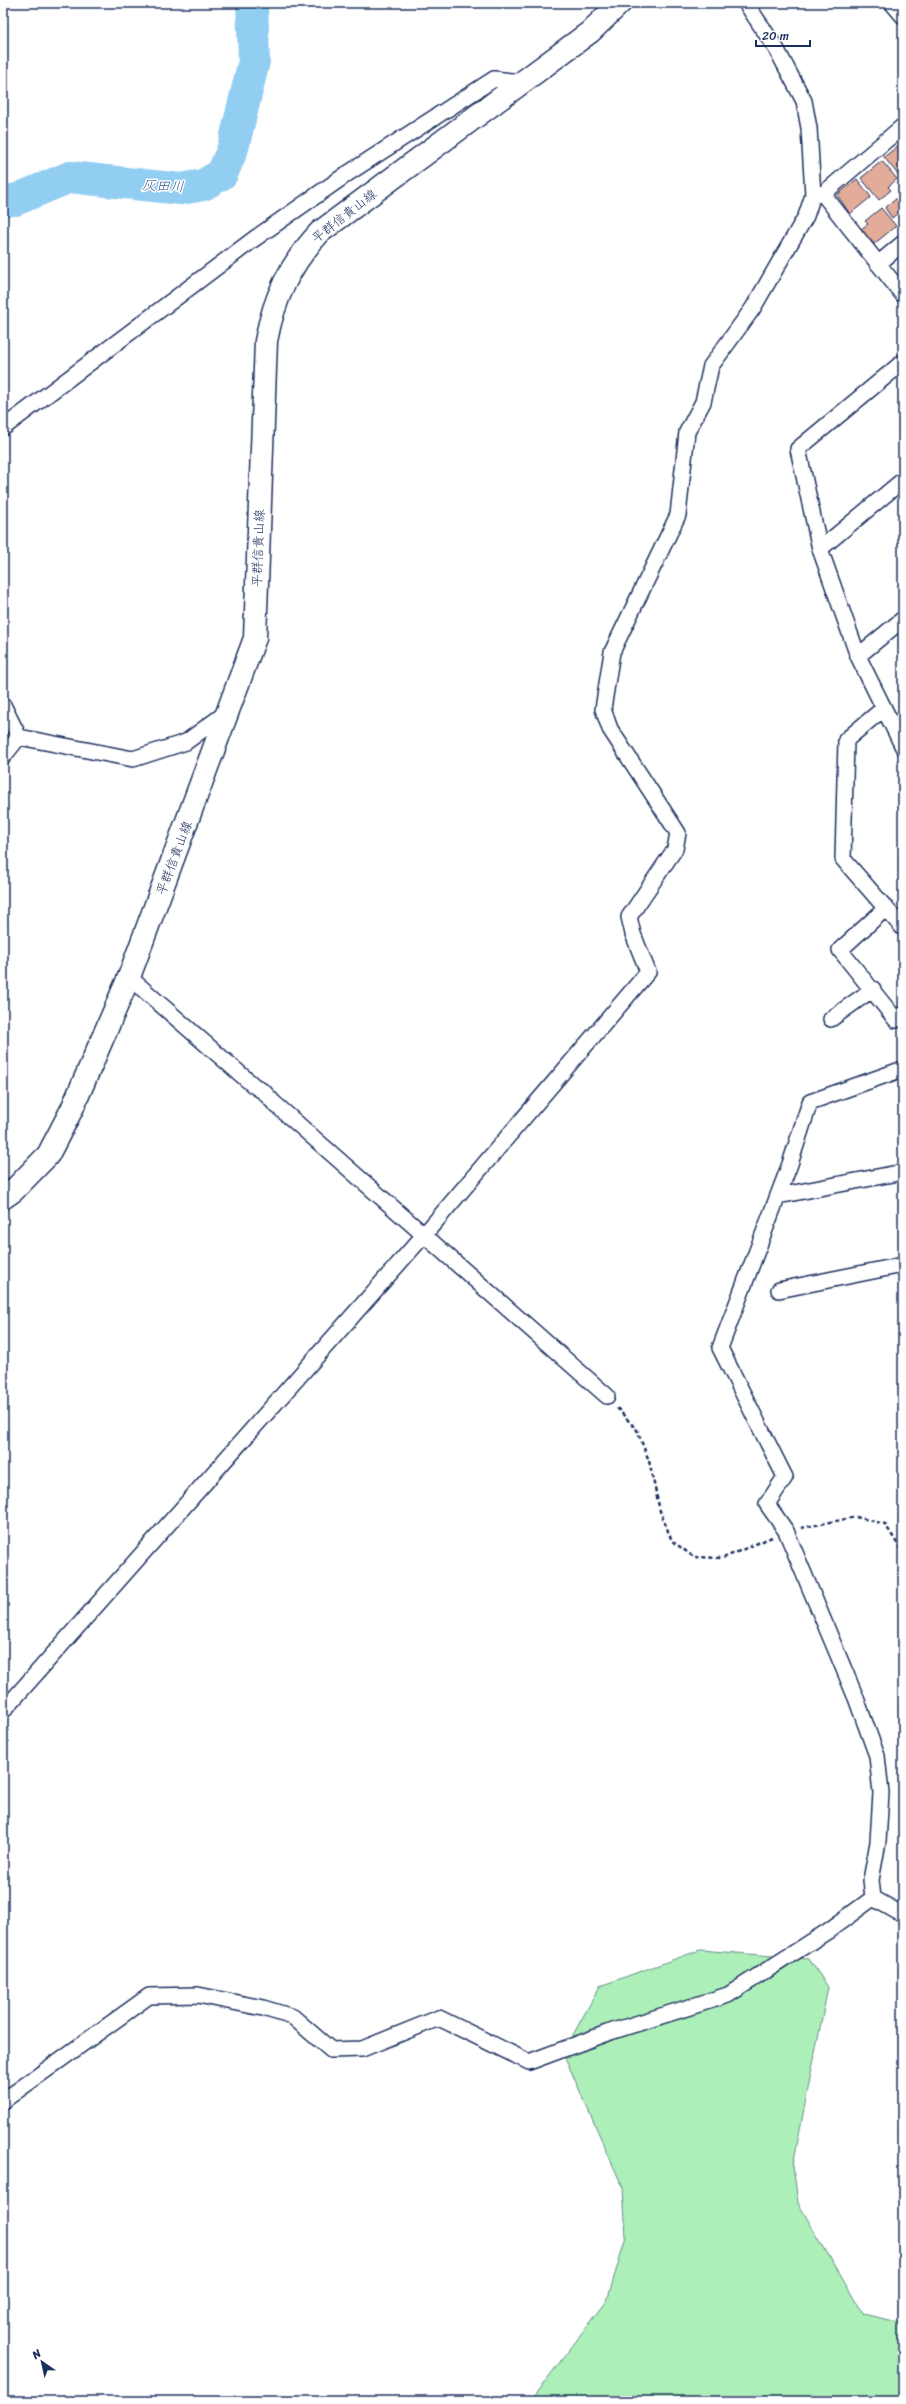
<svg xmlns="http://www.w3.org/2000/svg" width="906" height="2404" font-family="Sriracha,'Klee One',sans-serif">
<rect width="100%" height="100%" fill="#fff"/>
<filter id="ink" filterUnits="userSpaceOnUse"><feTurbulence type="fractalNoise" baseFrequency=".025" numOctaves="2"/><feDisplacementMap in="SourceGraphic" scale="8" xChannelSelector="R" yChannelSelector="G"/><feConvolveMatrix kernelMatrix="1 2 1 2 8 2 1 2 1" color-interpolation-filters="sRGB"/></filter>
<g filter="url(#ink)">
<path fill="#adefb8" stroke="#648f8b" d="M700 1950 809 1959 828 1987 793 2165 798 2203 863 2314 903 2323V2401H530L607 2301 626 2237 623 2188 563 2053 600 1986Z"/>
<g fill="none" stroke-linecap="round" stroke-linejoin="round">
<path stroke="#92cdf2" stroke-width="32" d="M3 200H15L70 177 181 189 203 185 222 174 233 148 254 61 252 3"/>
</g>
<path fill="#e2ac98" stroke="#1b2f5e" d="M899 145 903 149V181L884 157Z
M882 161 897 179 888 187 891 190 879 200 861 178Z
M857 179 871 197 850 214 837 195Z
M903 193V209L892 218 885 208Z
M881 208 896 226 874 244 861 229 868 224 865 221Z"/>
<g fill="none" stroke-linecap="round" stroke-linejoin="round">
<g stroke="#1b2f5e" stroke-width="18">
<path id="minor" d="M892 3 903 16
M823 194 903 295
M814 195 823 194 903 126
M878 264 903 243
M903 362 798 449 820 549 858 656 903 747
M3 428 254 239 347 174 494 79 521 82
M820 549 903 480
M858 656 903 619
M3 705 19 737
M884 708 846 740 843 859 903 928
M19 737 133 759 186 742 227 712
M3 757 19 737
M885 909 840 950 896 1020 903 1014
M129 977 253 1085 264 1092 274 1103 607 1396
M831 1019 873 989
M778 1196 903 1172
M779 1290 903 1265
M3 1711 424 1235 648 972 633 934 629 917 675 849 678 833 610 729 603 709 612 652 678 515 687 432 703 402 711 366 753 308 806 216 813 195 809 128 804 101 777 50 746 3
M873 1898 871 1880 878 1842 881 1793 877 1756 856 1698 786 1531 767 1504 785 1477 720 1348 790 1164 810 1102 903 1069
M873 1898 903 1915
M3 2101 149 1996 198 1995 263 2008 293 2017 331 2050 362 2049 439 2018 529 2062 607 2033 728 1995 828 1931 873 1898"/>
</g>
<g stroke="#1b2f5e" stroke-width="25">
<path id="secondary" d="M3 1198 13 1191 48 1155 72 1109 129 977 255 638 266 341C274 298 290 264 320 232L590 32 620 3"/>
</g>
<path stroke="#1b2f5e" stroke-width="2.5" stroke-dasharray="4 3" stroke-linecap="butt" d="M617 1408 637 1430 649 1461 660 1511 672 1541 694 1557 723 1558 772 1537
M801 1528 856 1517 885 1524 903 1553"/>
<use href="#minor" stroke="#fff" stroke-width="15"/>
<use href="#secondary" stroke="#fff" stroke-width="22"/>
</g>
</g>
<g text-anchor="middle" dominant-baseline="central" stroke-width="3" stroke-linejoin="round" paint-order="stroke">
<g font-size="13" fill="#1b2f5e" stroke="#fff">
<text transform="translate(344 216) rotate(-38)">平群信貴山線</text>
<text transform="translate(258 548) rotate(-88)">平群信貴山線</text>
<text transform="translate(174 858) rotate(-69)">平群信貴山線</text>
</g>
<g font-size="14" font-style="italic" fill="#3f5e8a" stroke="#fff">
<text transform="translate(163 186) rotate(3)">灰田川</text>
</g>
</g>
<rect width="906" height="2404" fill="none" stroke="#fff" stroke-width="16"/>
<rect x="8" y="8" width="890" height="2388" fill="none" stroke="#1b2f5e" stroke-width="1.5" filter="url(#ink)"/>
<g transform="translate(42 2362) rotate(326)" stroke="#ffffff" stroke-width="3" paint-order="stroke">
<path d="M0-3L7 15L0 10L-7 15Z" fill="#1b2f5e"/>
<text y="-6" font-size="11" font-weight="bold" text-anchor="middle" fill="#1b2f5e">N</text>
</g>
<path d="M756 40v6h54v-6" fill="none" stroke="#1b2f5e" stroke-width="2"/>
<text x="762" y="40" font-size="12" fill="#1b2f5e" stroke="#ffffff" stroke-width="3" paint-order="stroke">20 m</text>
</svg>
